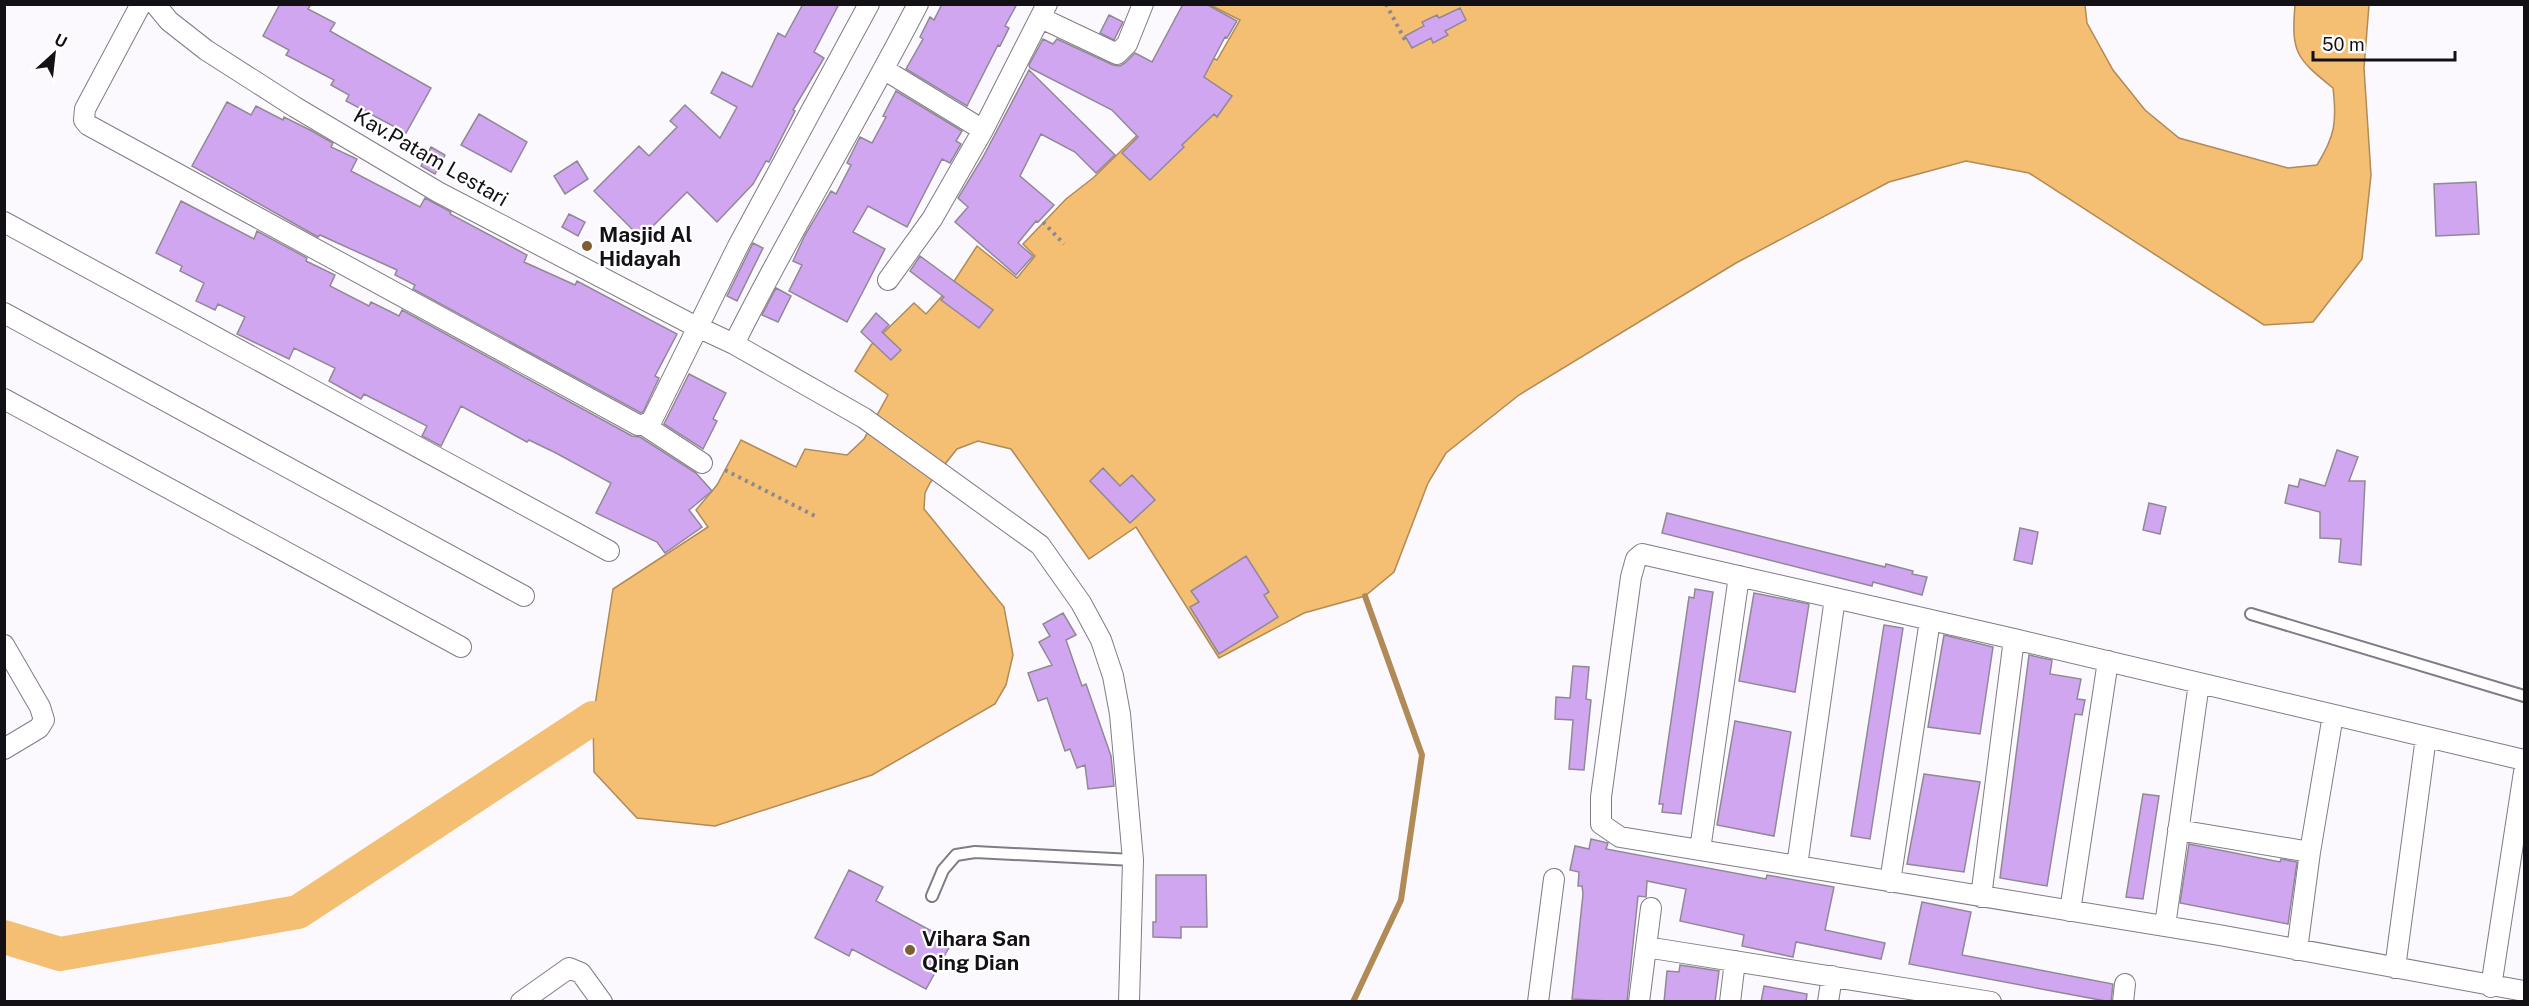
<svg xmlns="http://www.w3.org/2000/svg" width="2529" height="1006" font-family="'Public Sans',sans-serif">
<rect width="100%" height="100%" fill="#fbf9fe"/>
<path fill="#f4be73" stroke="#b08a57" stroke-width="1.5" d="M1239 4 2085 5 2087 23 2113 70 2145 110 2179 138 2288 168 2317 165C2335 136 2337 122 2333 88 2296 58 2291 53 2295 5H2369L2364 68 2371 175 2362 259 2313 322 2264 325 2029 173 1966 161 1889 182 1736 263 1519 395 1446 453 1428 483 1394 572 1365 596 1304 613 1219 658 1136 527 1089 559 1011 449 978 441 957 449 930 483 925 493 924 509 1004 607 1013 655 1006 685 995 704 872 775 715 826 637 818 594 772 593 718 613 589 708 527 696 510 717 485 741 440 796 467 805 449 847 455 864 439 888 395 855 371 871 345 914 303 926 314 951 286 977 246 1017 278 1035 256 1023 244 1066 199 1093 178 1155 118 1203 54 1217 60 1240 20 1210 5Z"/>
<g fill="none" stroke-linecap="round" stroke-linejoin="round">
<path stroke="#b08a57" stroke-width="6" d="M1353 1002 1401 900 1422 755 1365 596"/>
<path stroke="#f4be73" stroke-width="34" d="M4 937 60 954 298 912 593 718"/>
</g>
<path fill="#d1a6f0" stroke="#908995" stroke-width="1.5" d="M280 4H311L308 9 335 23 330 31 431 88 406 133 346 101 349 95 331 85 334 80 286 55 289 50 263 36Z
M803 4H839L814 52 824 58 793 110 795 111 769 162 766 161 753 184 717 222 687 192 641 238 594 191 639 146 649 156 677 127 670 121 685 105 720 138 737 107 711 93 722 72 752 87 778 33 785 37Z
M942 4H1017L1005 26 1009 28 1000 46 998 45 967 106 906 69 923 39 920 37 930 17 934 20Z
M1183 4H1206L1237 21 1227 38 1225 37 1204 77 1232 96 1217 117 1214 114 1182 145 1184 147 1150 180 1122 153 1138 137 1112 110 1030 68 1029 65 1043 39 1053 44 1057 39 1113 65 1120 66 1125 63 1135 53 1152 62Z
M1460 8 1466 20 1445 31 1448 35 1433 43 1431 38 1412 48 1405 36 1424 26 1422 22 1437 15 1439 18Z
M1109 15 1123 22 1114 40 1100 33Z
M1029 70 1115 155 1096 173 1075 152 1041 134 1020 176 1054 205 1038 222 1036 221 1018 243 1033 256 1016 275 955 222 968 207 958 198 983 157Z
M896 91 962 131 956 141 961 144 950 163 942 159 907 227 868 206 853 232 885 249 847 322 789 291 802 265 793 261 805 235 831 191 836 194 851 165 847 163 860 137 872 143 886 117 883 116Z
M227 102 251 115 256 106 283 120 284 117 310 130 333 143 331 147 357 159 351 171 420 207 425 198 451 212 450 214 527 255 524 262 575 285 577 281 677 334 655 376 659 378 643 412 641 413 413 289 415 285 395 275 397 270 320 235 318 237 192 166Z
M479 114 527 142 511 172 461 145Z
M431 147 445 155 435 174 421 166Z
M577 161 588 179 565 194 554 176Z
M2476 182 2479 234 2436 236 2434 184Z
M181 201 254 239 257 231 307 258 306 261 335 275 330 286 369 306 371 302 399 316 402 310 632 436 640 437 696 473 712 491 689 510 702 527 665 553 657 542 596 513 611 483 556 453 529 440 527 442 461 406 441 446 422 436 427 426 364 394 361 399 329 381 335 368 294 348 289 359 237 334 245 317 218 304 215 310 196 301 204 283 180 271 182 266 156 253Z
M569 214 585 222 578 236 562 227Z
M753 243 763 248 737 301 727 296Z
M920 256 993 310 979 328 941 300 944 297 910 271Z
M776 288 791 296 778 322 762 315Z
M876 313 889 325 882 332 901 350 891 360 861 332Z
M689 374 726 393 713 419 717 421 703 449 664 424Z
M2337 450 2358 457 2349 481H2365L2361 565 2339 562 2341 539 2320 538V512L2285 503 2289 485 2298 487 2300 479 2325 486Z
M1103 468 1120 486 1132 475 1155 500 1130 523 1090 481Z
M2149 503 2166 507 2160 534 2143 530Z
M1667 513 1885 567 1886 564 1913 571 1912 574 1927 577 1922 595 1873 582 1872 586 1662 533Z
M2020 528 2038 532 2032 564 2014 560Z
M1246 556 1269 592 1264 595 1278 617 1219 654 1190 607 1199 602 1191 591Z
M1695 589 1713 592 1681 814 1662 812 1663 804H1659L1689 597 1694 598Z
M1754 593 1809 604 1795 692 1739 681Z
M1063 613 1076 635 1066 640 1082 686 1086 684 1111 756 1114 786 1088 789 1085 765 1077 768 1070 749 1065 751 1047 698 1038 701 1028 673 1052 665 1039 642 1050 636 1043 624Z
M1884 625 1903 628 1870 839 1851 836Z
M1944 635 1993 647 1980 734 1928 727Z
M2029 655 2052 660 2050 674 2081 679 2077 699 2085 700 2082 715 2075 714 2047 886 2000 878Z
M1573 666 1589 667 1586 699 1591 700 1584 770 1569 769 1573 720 1555 719 1556 697 1570 698Z
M1735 721 1791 732 1774 836 1717 825Z
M1924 774 1980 782 1964 872 1907 864Z
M2143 794 2159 796 2143 899 2126 897Z
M1591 839 1608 843 1606 849 1766 879 1767 875 1834 887 1825 930 1885 943 1881 959 1796 942 1793 957 1742 946 1744 935 1680 921 1686 889 1647 881 1646 897 1638 896 1627 1002 1572 999 1583 894 1582 886H1578L1579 872 1570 870 1575 846 1589 849Z
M2189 844 2280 862 2281 859 2297 862 2288 924 2180 903Z
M849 870 883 887 876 901 952 942 926 989 852 949 849 956 815 938Z
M1156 875H1206L1207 927H1181V938L1153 937V922H1156Z
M1922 902 1971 912 1962 955 2113 984 2111 1002 1909 964Z
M1680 965 1719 971 1715 1002H1664L1667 971 1679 972Z
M1764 986 1807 994 1806 1002H1761Z"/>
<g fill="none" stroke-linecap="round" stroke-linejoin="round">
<g stroke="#817b86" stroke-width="14">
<path id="lane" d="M2251 614 2524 696
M932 896 943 870 956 855 975 852 1133 860"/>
</g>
<g stroke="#817b86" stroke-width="22">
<path id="street" d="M141 4 85 109 84 120 88 125 638 425H644L652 420 738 246 869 4
M155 4 169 21 206 50 295 107 438 192 689 323 734 344 864 418 1040 545 1081 603 1101 640 1113 676 1120 714 1133 860 1129 1002
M1041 18 1117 54 1127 44 1143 4
M885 70 983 130
M4 222 609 551
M888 280 932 219 983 130 1047 4
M4 313 524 596
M734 344C791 229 859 119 918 4
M4 399 461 647
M644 425 702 463
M4 645 40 707 44 720 39 728 4 749
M2524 760 2014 639 1642 554 1636 559 1631 577 1601 797V824L1620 837 2219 935 2524 991
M2178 830 2310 852 2297 950
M1700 850 1739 576
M2310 852 2333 715
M1797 866 1835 598
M1890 882 1930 620
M1981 897 2014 639
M2070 911 2108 661
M2165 926 2199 683
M1646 947 1991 1002
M2395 968 2426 737
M2491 987 2524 772
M521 1002 569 968 581 973 602 1002
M1538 1002 1554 879
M1639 1002 1651 908
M1730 1002 1735 961
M1828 1002 1832 976
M2123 1002 2125 984"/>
</g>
<path stroke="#8c8a8f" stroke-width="4" stroke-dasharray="3 4.5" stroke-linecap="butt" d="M1386 4 1406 42
M1043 222 1064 244
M725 470 817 517"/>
<use href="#lane" stroke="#fff" stroke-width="10"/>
<use href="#street" stroke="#fff" stroke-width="20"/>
</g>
<g fill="#7c5e32" stroke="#fff" stroke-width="2">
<circle cx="587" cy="246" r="6"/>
<circle cx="910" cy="950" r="6"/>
</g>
<g text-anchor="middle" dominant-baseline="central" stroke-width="4.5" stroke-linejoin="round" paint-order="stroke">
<g font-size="21" fill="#131115" stroke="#fff">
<text transform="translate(431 157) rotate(30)">Kav.Patam Lestari</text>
</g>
<g font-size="21" font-weight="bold" fill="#131115" stroke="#fff" text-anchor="start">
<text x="599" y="234">Masjid Al<tspan x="599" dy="24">Hidayah</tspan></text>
<text x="922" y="938">Vihara San<tspan x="922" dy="24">Qing Dian</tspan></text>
</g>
</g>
<rect width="2529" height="1006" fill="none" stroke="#131115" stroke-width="12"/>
<g transform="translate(54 54) rotate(27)" stroke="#ffffff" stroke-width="4.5" paint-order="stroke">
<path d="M0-4.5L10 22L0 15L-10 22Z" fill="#131115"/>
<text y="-9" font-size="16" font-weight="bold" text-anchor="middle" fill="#131115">U</text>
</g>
<path d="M2313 51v9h142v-9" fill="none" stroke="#131115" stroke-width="3"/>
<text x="2322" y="51" font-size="18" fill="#131115" stroke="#ffffff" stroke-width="4.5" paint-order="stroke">50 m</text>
</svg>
